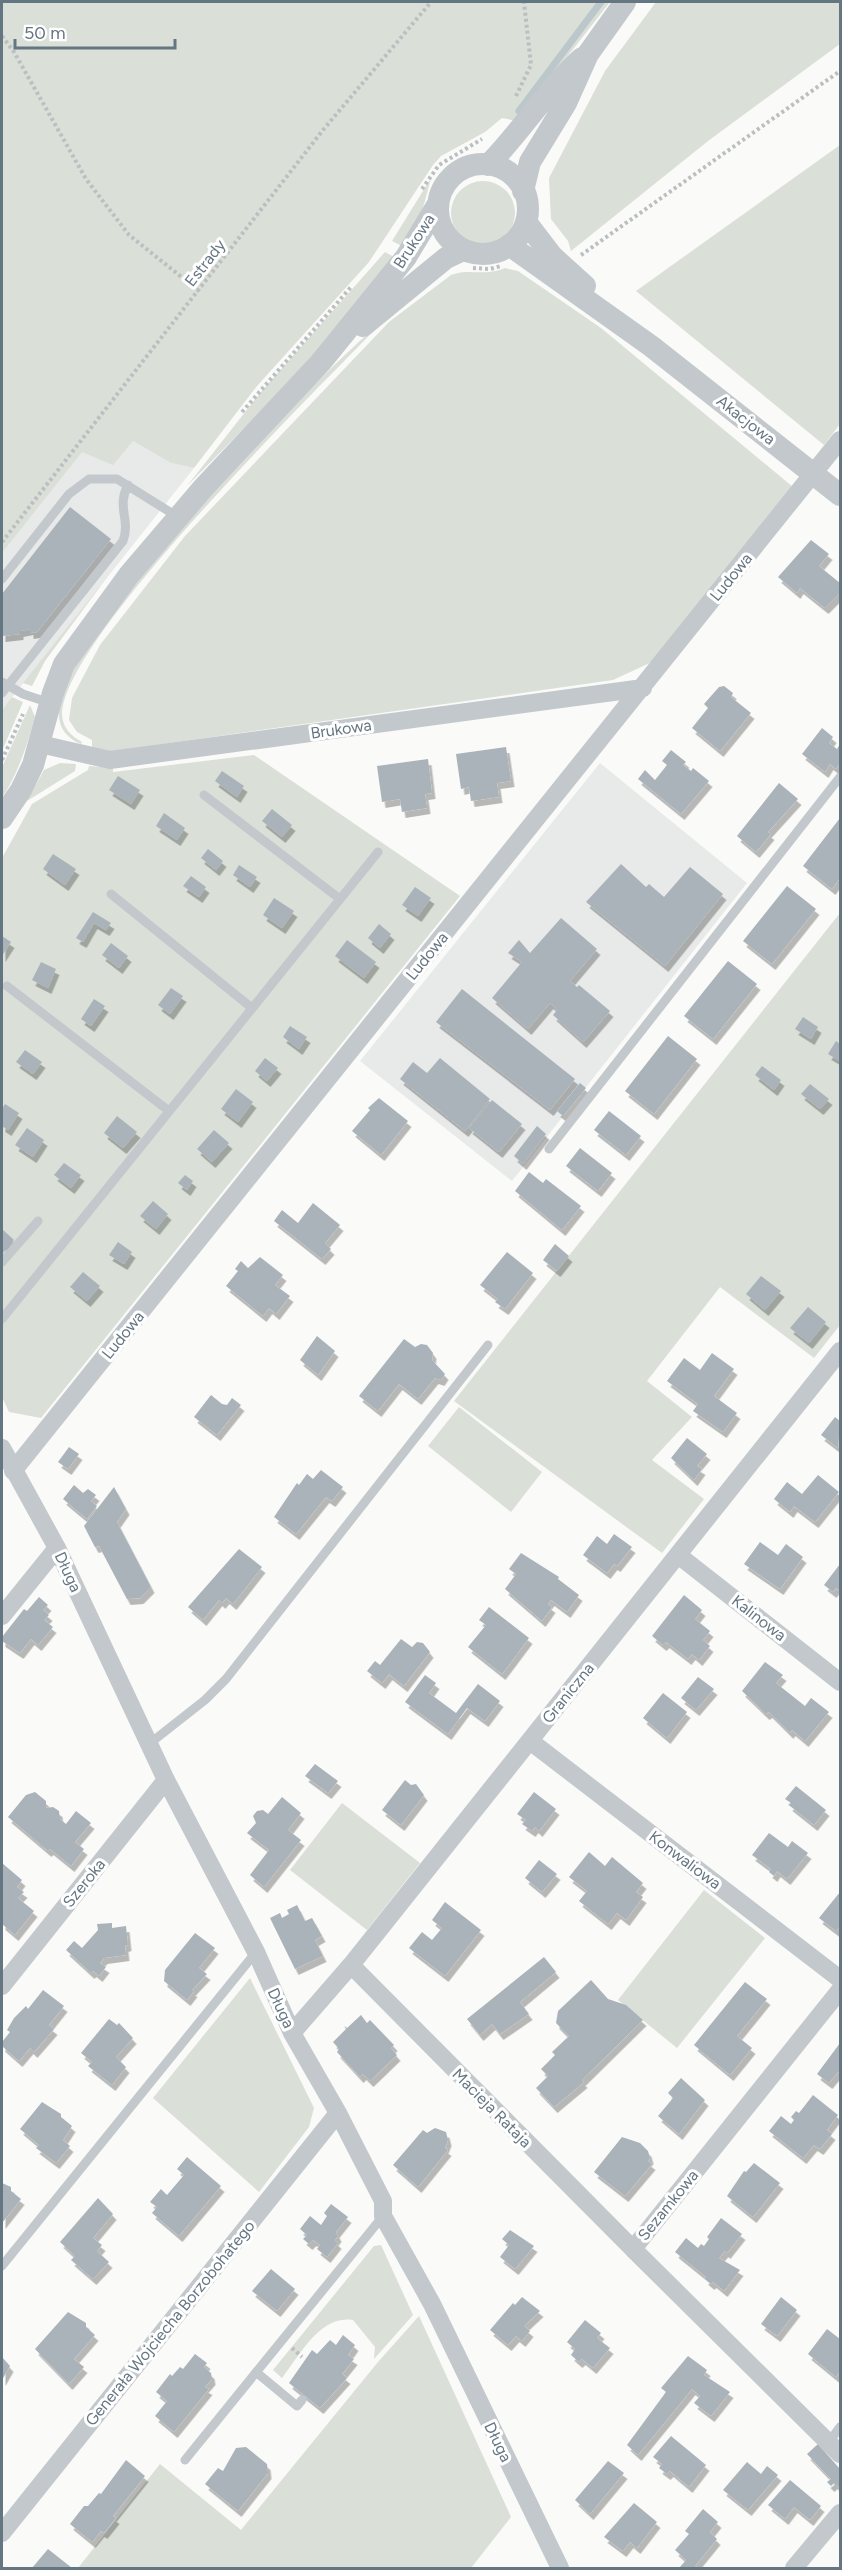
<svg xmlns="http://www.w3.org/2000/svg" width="842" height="2570" font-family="Figtree,sans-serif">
<defs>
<filter id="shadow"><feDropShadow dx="3.5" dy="6" stdDeviation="0" flood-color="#0004"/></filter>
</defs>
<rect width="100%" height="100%" fill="#fafaf8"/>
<path fill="#e8e9e9" d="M133 441 171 463 194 468 2 710V553L82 451 113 464Z
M600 763 747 883 512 1181 360 1061Z"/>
<path fill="#dadfd7" d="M2 2H610L517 121 502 118 485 132 441 156 433 165 369 262 257 386 194 468 171 463 133 441 113 465 82 452 2 553Z
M656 2H840V44L708 141 571 251 568 241 551 219 549 178 605 71Z
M840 145V424L824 445 636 291Z
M431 178 423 208 404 247 392 241Z
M451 213a32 32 0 1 1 64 0a32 32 0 1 1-64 0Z
M385 252 396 258 323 348 187 486 261 392Z
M505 268 518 271 601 328 793 487 654 661 613 680 106 752 92 748V740L77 732 69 720 72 698 100 645 185 536 389 322 451 275C470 268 483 277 505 268Z
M397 307C333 374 64 635 62 714 62 727 71 736 82 742L81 744C68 739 58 728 59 713 62 667 115 610 143 575 166 547 189 517 213 490 270 425 333 365 397 307Z
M108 576 45 661 32 686 23 683Z
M12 697 23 702 2 751V710Z
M30 705 35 717C27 746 18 773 2 798V767Z
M254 755 460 896 41 1418 9 1412 2 1397V858L32 804 88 770 89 766 113 768V772Z
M60 763 76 764 75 771 27 801 44 770Z
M840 913V1325L814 1358 720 1287 647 1381 692 1417 652 1460 704 1499 662 1553 454 1401Z
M459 1407 542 1472 511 1512 428 1446Z
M342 1803 420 1863 367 1930 290 1870Z
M704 1890 765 1938 677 2048 618 2000Z
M250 1978 314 2108 309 2127 259 2192 153 2098Z
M381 2245 413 2315 374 2359 375 2347 353 2320C320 2315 300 2355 282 2378L273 2370 374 2246Z
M419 2316 511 2517 471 2568H78L160 2464 241 2530 378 2362Z"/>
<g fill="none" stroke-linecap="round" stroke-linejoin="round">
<path stroke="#bbc7cb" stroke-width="7" d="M519 111 601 2"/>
</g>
<path fill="#aab3b9" filter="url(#shadow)" d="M70 507 111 539 37 632 30 633V629L20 631V634L2 636V594Z
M811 540 829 554 819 566 840 583V593L825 608 800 588 797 593 778 577Z
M724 686 733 693 731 697 751 713 720 751 692 728 708 708 704 704 719 687Z
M822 728 833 737 829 743 837 749 840 744V763L836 769 830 764 825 772 802 754Z
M506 747 511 781 497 783 499 797 471 801 469 787 461 789 456 754Z
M671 750 686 762 683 765 691 771 693 768 709 781 681 814 638 779 645 770 655 780 667 765 662 761Z
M428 759 432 793 425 794 427 808 402 812 400 799 382 802 377 766Z
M222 771 244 786 237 797 215 781Z
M118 776 140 790 131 804 109 790Z
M779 783 798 799 768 832 771 834 756 852 737 836Z
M272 809 292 825 282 837 262 821Z
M164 813 185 828 177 840 156 826Z
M840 818V878L832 889 803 866Z
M208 849 223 861 216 870 201 858Z
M53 854 76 869 65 885 43 869Z
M621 864 646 887 649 884 664 897 690 867 723 894 665 966 586 902Z
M239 865 257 877 250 887 233 875Z
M191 876 206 887 199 897 183 886Z
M787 886 816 909 772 964 743 941Z
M415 887 431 898 418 916 402 905Z
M274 898 294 911 282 928 263 915Z
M93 912 111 923 106 930 94 923 83 942 76 938Z
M561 918 597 949 570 981 577 987 579 985 610 1011 583 1042 553 1015 557 1010 550 1003 528 1029 492 998 522 962 508 953 519 940 530 953Z
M379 924 391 934 380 948 368 938Z
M2 936 11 942 2 956Z
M347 940 376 962 364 978 335 956Z
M111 943 128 956 119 968 102 955Z
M728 961 757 984 713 1039 684 1016Z
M41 962 56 969 48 988 32 980Z
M171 988 183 996 170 1014 158 1005Z
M462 989 575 1079 550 1110 436 1022Z
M94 999 105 1006 91 1026 81 1019Z
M803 1017 818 1027 811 1039 795 1029Z
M290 1026 307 1037 299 1049 283 1037Z
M668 1036 697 1059 654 1114 625 1091Z
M836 1041 840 1044V1061L828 1054Z
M25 1050 42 1062 33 1074 16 1062Z
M265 1058 278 1068 267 1081 255 1071Z
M440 1058 490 1099 465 1131 400 1079 413 1062 427 1073Z
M762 1066 781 1080 774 1090 755 1075Z
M580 1083 586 1088 563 1116 557 1111Z
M810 1084 829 1099 820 1109 801 1094Z
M236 1089 253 1102 238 1122 221 1109Z
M379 1098 408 1121 381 1155 352 1131 370 1110 368 1108Z
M492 1100 522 1124 499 1152 469 1128Z
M5 1104 19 1113 8 1130 2 1126V1109Z
M609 1111 641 1136 626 1155 594 1130Z
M117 1116 137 1132 123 1148 104 1133Z
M537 1126 546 1134 523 1164 514 1156Z
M27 1128 44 1140 33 1157 15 1145Z
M214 1130 229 1143 212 1162 197 1149Z
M580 1148 612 1173 598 1191 566 1166Z
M64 1163 81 1175 71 1188 54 1175Z
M529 1172 543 1183 546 1179 581 1206 562 1230 515 1191Z
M185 1175 193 1181 187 1190 178 1183Z
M153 1201 168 1214 156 1229 140 1216Z
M313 1203 340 1225 325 1243 331 1249 322 1259 274 1221 282 1210 298 1223Z
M2 1229 14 1240 2 1254Z
M118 1242 132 1252 124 1264 109 1255Z
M555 1244 569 1256 557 1271 543 1260Z
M507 1252 533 1273 505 1309 495 1302 498 1299 480 1285Z
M260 1257 283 1275 275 1285 290 1296 276 1314 269 1308 263 1316 226 1286 238 1271 235 1269 241 1261 248 1268Z
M83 1272 100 1286 87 1301 70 1287Z
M761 1276 781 1291 765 1310 746 1294Z
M808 1307 826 1322 809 1343 790 1328Z
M317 1336 335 1351 318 1375 300 1360Z
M404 1339 415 1347 421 1344 427 1345 433 1353 432 1360 445 1374 441 1380 435 1378 418 1399 399 1384 378 1411 359 1396Z
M712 1353 734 1369 714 1396 737 1413 723 1432 693 1411 698 1404 667 1381 684 1358 700 1370Z
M211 1395 222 1404 227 1405 232 1398 241 1405 217 1435 194 1417Z
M835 1417 840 1421 838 1448 821 1435Z
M687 1438 707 1454 697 1466 702 1469 694 1480 671 1458Z
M69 1447 79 1454 68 1469 58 1462Z
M321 1470 343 1487 332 1501 326 1497 296 1534 274 1517 297 1483 299 1485 307 1474 313 1479Z
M818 1475 839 1492 815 1522 794 1506 790 1512 774 1499 787 1482 802 1494Z
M74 1485 83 1493 88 1489 96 1495 91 1501 97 1506 87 1519 63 1499Z
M114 1487 126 1509 117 1522 151 1587 140 1598 127 1599 99 1546 95 1547 84 1526Z
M614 1534 632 1547 617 1566 614 1564 607 1573 583 1555 597 1536 607 1544Z
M760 1542 778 1555 786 1544 803 1557 780 1589 744 1564Z
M239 1549 262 1567 233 1604 226 1598 222 1603 219 1600 203 1620 188 1607Z
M521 1553 559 1577 558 1579 579 1595 567 1612 551 1600 548 1604 552 1607 542 1621 505 1589 516 1574 509 1569Z
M840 1564V1591L836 1588 833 1592 824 1585Z
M684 1595 702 1610 695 1619 710 1631 703 1640 710 1646 699 1660 692 1654 688 1659 666 1642 663 1645 652 1636Z
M39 1597 48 1605 43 1610 49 1615 44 1620 53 1627 38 1645 31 1639 20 1653 2 1641V1637L24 1609 27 1611Z
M489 1607 529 1638 502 1674 468 1647 486 1625 479 1620Z
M401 1639 412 1647 417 1642 423 1643 430 1652 404 1686 389 1674 382 1683 367 1671 375 1661 380 1665Z
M765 1662 783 1675 776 1683 805 1706 811 1698 829 1712 805 1741 792 1730 790 1733 769 1712 766 1714 742 1691Z
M425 1675 436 1683 429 1693 456 1713 478 1684 500 1701 485 1721 467 1708 448 1734 405 1702Z
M698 1677 714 1689 696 1710 681 1698Z
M663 1693 687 1712 667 1738 643 1718Z
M315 1764 338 1781 328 1793 305 1776Z
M405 1780 411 1785 416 1784 424 1795 401 1825 382 1810Z
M796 1786 826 1810 814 1825 789 1805 791 1803 785 1799Z
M35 1792 46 1801V1808L53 1807 59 1811 60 1819 66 1824 76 1811 91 1823 75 1842 84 1849 71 1866 50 1849 48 1851 8 1817 26 1795Z
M534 1792 556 1809 539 1831 535 1827 532 1831 522 1824 526 1820 517 1814Z
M282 1797 301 1813 288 1830 301 1840 264 1887 250 1875 269 1850 247 1833 256 1823 253 1816 257 1811 263 1810 268 1814Z
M769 1833 788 1847 792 1841 808 1853 787 1879 777 1871 774 1876 769 1872 771 1869 752 1855Z
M589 1852 605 1866 612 1857 643 1883 636 1892 643 1897 626 1920 617 1913 608 1924 579 1901 587 1891 569 1877Z
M539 1860 557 1874 542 1892 525 1878Z
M2 1863 22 1880 17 1887 24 1892 18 1898 34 1911 15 1935 2 1924Z
M840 1892V1927L836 1931 819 1918Z
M445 1902 481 1930 445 1976 409 1948 422 1932 432 1940 442 1928 432 1920Z
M297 1905 305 1921 312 1918 322 1936 315 1940 323 1956 295 1969 270 1918 280 1913 282 1918 289 1914 287 1910Z
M112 1923V1928L126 1926 128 1945 125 1946 126 1955 104 1958 100 1963 106 1967 99 1976 93 1971 91 1973 66 1950 74 1941 82 1948 98 1930 97 1924Z
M195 1933 215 1948 199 1968 207 1974 192 1990 194 1991 187 2000 164 1981 165 1970Z
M544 1957 556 1972 520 2002 529 2014 500 2034 492 2024 480 2035 467 2019Z
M591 1980 608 1999 626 2005 643 2020 582 2080 584 2082 554 2107 536 2088 548 2076 541 2069 555 2055 552 2052 569 2036 556 2023 558 2011Z
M745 1982 767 1999 737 2036 752 2048 730 2075 694 2045Z
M43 1990 64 2006 49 2025 54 2029 34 2052 30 2048 19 2061 2 2046V2042L10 2032 7 2030 14 2018 26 2006 28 2009Z
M361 2015 367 2023 370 2020 394 2045 391 2048 397 2055 370 2081 363 2074 360 2077 337 2052 339 2049 333 2042 346 2029 344 2026 347 2028Z
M109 2019 117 2025 119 2023 133 2038 116 2057 126 2067 112 2085 88 2066 92 2062 81 2053Z
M840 2043V2074L838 2072 829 2083 817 2074Z
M681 2078 705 2100 679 2134 658 2116 673 2098 668 2093Z
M813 2095 838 2115 827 2130 832 2134 820 2149 814 2145 803 2158 769 2131 781 2116 791 2124 794 2120 791 2117 796 2111 799 2113Z
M42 2102 61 2114V2117L72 2126 63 2140 70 2146 56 2163 36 2148 39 2145 20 2129Z
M435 2128 446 2132 448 2140 445 2148 448 2150 418 2187 393 2165 423 2130 427 2133Z
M622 2137 640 2143 648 2151 650 2158 648 2161 652 2164 625 2196 594 2172Z
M187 2157 221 2186 179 2236 152 2213 157 2207 150 2202 161 2189 167 2195 184 2175 177 2169Z
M754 2163 780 2183 753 2217 727 2196 744 2171 746 2172Z
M2 2183 11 2187V2191L21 2199 2 2223Z
M98 2198 113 2214 93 2238 102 2245 97 2251 109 2262 93 2279 71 2260 75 2256 60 2242Z
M331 2204 348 2217 336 2232 338 2236 335 2240 338 2243 327 2257 317 2249 320 2245 313 2240 309 2244 303 2239 307 2235 300 2229 310 2216 321 2225 327 2216 324 2213Z
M721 2218 742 2234 727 2253 725 2251 719 2258 740 2270 724 2291 713 2282 711 2284 705 2279 706 2277 675 2252 686 2238 698 2248 701 2244 704 2246 709 2239 707 2237Z
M510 2230 534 2246 515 2269 500 2257 509 2245 502 2239Z
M271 2269 295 2289 277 2311 252 2291Z
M522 2297 540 2311 524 2326 530 2331 522 2341 516 2336 508 2345 490 2330 513 2303 515 2305Z
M781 2297 797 2310 777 2336 761 2324Z
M68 2312 86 2323V2327L95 2335 74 2359 84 2367 69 2384 35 2349Z
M585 2320 601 2333 597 2338 610 2348 593 2368 582 2359 579 2362 571 2355 575 2349 567 2342Z
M827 2329 840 2339V2371L836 2377 808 2354Z
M343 2335 355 2345 348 2355 354 2359 342 2374 347 2378 320 2408 289 2383 312 2350 317 2354 330 2340 336 2345Z
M195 2354 207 2363 204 2367 211 2373 212 2379 205 2387 209 2389 174 2432 155 2416 167 2401 156 2392 170 2374 172 2376 180 2367 183 2369Z
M688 2356 707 2370 704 2375 730 2392 711 2416 694 2403 700 2396 692 2389 638 2455 627 2445 666 2392 661 2388Z
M2 2357 10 2366 2 2380Z
M671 2436 706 2465 689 2487 670 2471 667 2474 659 2468 662 2464 653 2457Z
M818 2444 840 2469V2489L834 2483 831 2486 827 2482 831 2479 807 2454Z
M246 2447 267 2464 268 2473 238 2511 205 2484 218 2468 223 2471 236 2448Z
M126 2460 145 2476 113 2516 116 2518 104 2533 101 2531 92 2542 70 2524 84 2506H88L99 2493 101 2494Z
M608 2461 624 2473 590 2514 575 2500Z
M747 2462 761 2474 767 2466 778 2475 748 2510 723 2490Z
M790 2480 821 2506 810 2520 794 2507 785 2519 768 2505Z
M634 2503 657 2522 637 2548 630 2542 623 2551 604 2537Z
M703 2509 718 2522 710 2532 717 2539 695 2566 699 2568H682L680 2567 686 2560 675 2550 689 2534 685 2531Z
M48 2549 72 2568H32Z"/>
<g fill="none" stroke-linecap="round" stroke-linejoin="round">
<path stroke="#bbbfc2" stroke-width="4" stroke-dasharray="3 3" stroke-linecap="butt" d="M2 36 14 52 86 179 129 235 199 291
M516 96 531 65 524 2
M422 189 439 165 482 139
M581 255 840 71
M473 268 490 269 501 266
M242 412 351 287
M2 542 323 130 431 2
M2 760 23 714
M292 2348 302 2357"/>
<path stroke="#c3c8cc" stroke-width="9" d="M2 579 69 494 89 479H117L178 517
M2 682 23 694 50 703
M2 693 123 541C131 520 116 507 128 485
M204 795 340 899
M111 894 252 1008
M7 986 169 1111
M549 1149 840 777
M2 1262 38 1221
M2 1319 378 852
M149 1744 205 1700 226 1679 488 1345
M2 2266 256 1952
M256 2372 297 2406 302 2400
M829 2442 840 2427
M185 2460 383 2216"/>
<path stroke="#c3c8cc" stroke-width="18" d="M40 744 110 760 643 688
M2 1448 57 1548 166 1780 256 1952 292 2033 338 2113 383 2201V2216L432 2304 560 2568
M13 1471 840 440
M678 1555 840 1682
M2 1616 57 1548
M530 1741 840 1979
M351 1965 633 2249
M2 1986 166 1780
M840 1990 633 2249 840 2454
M292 2033 351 1965 840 1351
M2 2533 338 2113
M794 2568 840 2513"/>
<path stroke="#c3c8cc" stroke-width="22" d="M438 209a45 45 0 1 1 90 0a45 45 0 1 1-90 0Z
M488 165C522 131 546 90 582 58
M523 191 530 162 566 103 588 54 625 2
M526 222 552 256 585 286
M509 245 651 346 840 495
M363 326 446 258 463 250
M2 818 21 790 33 765 53 693 64 664 129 575 204 487 321 362 406 257 438 204"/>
</g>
<g text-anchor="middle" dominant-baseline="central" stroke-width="6" stroke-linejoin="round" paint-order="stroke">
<g font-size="16" fill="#657683" stroke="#fff">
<text transform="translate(414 241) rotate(-57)">Brukowa</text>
<text transform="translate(205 263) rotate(-52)">Estrady</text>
<text transform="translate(746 420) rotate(38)">Akacjowa</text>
<text transform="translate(731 577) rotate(-51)">Ludowa</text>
<text transform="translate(341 729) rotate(-8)">Brukowa</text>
<text transform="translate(427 956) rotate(-51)">Ludowa</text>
<text transform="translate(123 1335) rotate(-51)">Ludowa</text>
<text transform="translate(68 1572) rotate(65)">Długa</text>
<text transform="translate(759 1618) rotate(38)">Kalinowa</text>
<text transform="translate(568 1693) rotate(-51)">Graniczna</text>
<text transform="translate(685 1860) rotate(37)">Konwaliowa</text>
<text transform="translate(84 1883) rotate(-51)">Szeroka</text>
<text transform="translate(281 2008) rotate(65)">Długa</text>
<text transform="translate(492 2108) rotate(45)">Macieja Rataja</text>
<text transform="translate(668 2205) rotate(-51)">Sezamkowa</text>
<text transform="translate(170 2323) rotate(-51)">Generała Wojciecha Borzobohatego</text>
<text transform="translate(498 2442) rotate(64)">Długa</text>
</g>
</g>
<rect width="842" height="2570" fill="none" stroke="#657683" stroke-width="6"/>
<path d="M15 39v9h160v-9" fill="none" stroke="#657683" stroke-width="3"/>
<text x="24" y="39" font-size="18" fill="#657683" stroke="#ffffff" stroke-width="4.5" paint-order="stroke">50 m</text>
</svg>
